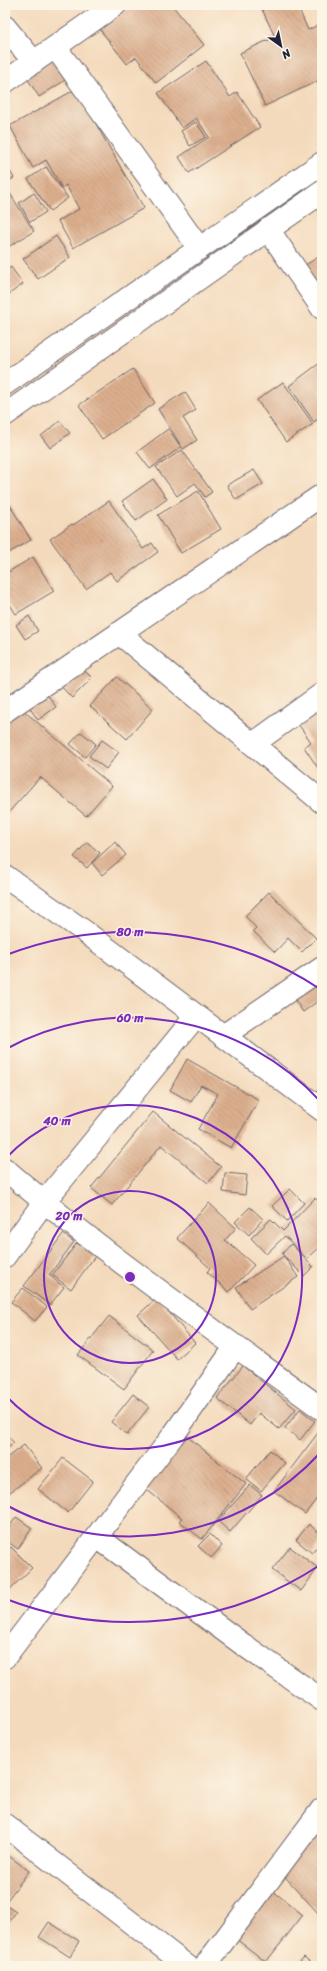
<svg xmlns="http://www.w3.org/2000/svg" width="327" height="1971" font-family="Sriracha,sans-serif">
<defs>
<pattern id="building-back-hatch" width="6" height="6" patternUnits="userSpaceOnUse"><rect width="6" height="6" fill="#dcaf8d"/><path d="M-1 5l2 2M0 0l6 6M5-1l2 2" fill="none" stroke="#bc967b"/></pattern>
</defs>
<rect width="100%" height="100%" fill="#fcf5e5"/>
<filter id="ink" filterUnits="userSpaceOnUse"><feTurbulence type="fractalNoise" baseFrequency=".025" numOctaves="2"/><feDisplacementMap in="SourceGraphic" scale="8" xChannelSelector="R" yChannelSelector="G"/><feConvolveMatrix kernelMatrix="1 2 1 2 8 2 1 2 1" color-interpolation-filters="sRGB"/></filter>
<filter id="wash" filterUnits="userSpaceOnUse"><feTurbulence type="fractalNoise" baseFrequency=".012" numOctaves="4" result="noise"/><feDisplacementMap in="SourceGraphic" scale="16" xChannelSelector="R" yChannelSelector="G"/><feGaussianBlur stdDeviation="0.9" result="paint"/><feColorMatrix in="noise" values="0 0 0 0 0 0 0 0 0 0 0 0 0 0 0 0 0 1.4 0 .05"/><feComposite in="paint" operator="in"/></filter>
<g filter="url(#wash)">
<rect width="100%" height="100%" fill="#f4dabc"/>
<g id="blocks">
<path fill="url(#building-back-hatch)" d="M127 5H172L204 45 156 83 136 57 127 64 98 27Z
M265 5H297L308 30 322 23V79L265 106 240 53 275 37 261 7Z
M52 55 67 79 39 97 24 73Z
M206 61 230 97 237 92 260 127 189 173 179 157 209 137 196 118 182 128 158 93Z
M76 89 144 208 73 248 58 221 79 209 66 185 62 188 46 160 33 168 10 126Z
M196 122 206 137 190 146 181 131Z
M5 163 14 178 5 183Z
M46 167 68 198 50 211 28 179Z
M9 192 34 231 5 249V194Z
M34 193 46 212 30 222 19 203Z
M56 236 70 257 38 279 23 259Z
M322 255V299L302 267Z
M11 267 23 284 5 297V271Z
M321 362 322 416 314 422 289 386Z
M133 369 155 403 102 439 79 405Z
M283 382 313 424 286 442 257 400Z
M185 392 196 410 183 418 197 440 183 449 158 409Z
M60 421 70 433 50 448 41 436Z
M168 429 181 447 150 469 137 452Z
M182 450 212 492 205 497 195 483 177 496 156 467Z
M254 470 263 484 236 500 227 485Z
M153 479 167 499 136 521 122 501Z
M198 491 221 529 181 553 158 515Z
M5 497 31 540 5 555Z
M109 501 143 549 152 543 158 552 117 581 110 572 86 589 50 539 72 524 73 525Z
M33 557 54 591 16 614 5 597V574Z
M29 616 38 631 25 639 16 625Z
M76 662 92 678 72 698 56 681Z
M117 677 153 709 127 739 90 706Z
M45 691 56 707 38 720 27 704Z
M17 705 112 786 86 816 40 777 8 813 5 810V719Z
M315 708 322 718V774L304 747 311 742 296 721Z
M81 732 96 744 85 757 70 744Z
M102 740 119 752 106 769 89 756Z
M87 842 100 853 87 868 74 857Z
M115 842 126 855 102 875 92 863Z
M269 892 316 938 302 952 288 938 275 952 253 931 256 928 245 916Z
M322 972V998L303 1012 291 994Z
M187 1059 259 1100 231 1148 198 1129 218 1094 201 1085 191 1102 170 1090Z
M153 1112 221 1167 208 1183 161 1145 112 1205 91 1188Z
M225 1173 247 1175 245 1195 223 1192Z
M290 1189 304 1203 287 1221 272 1206Z
M315 1198 322 1205V1245L307 1259 285 1236 266 1254 251 1238 271 1219 283 1231Z
M209 1203 236 1228 225 1240 254 1265 229 1292 207 1272 210 1268 177 1238Z
M250 1207 263 1219 249 1235 235 1222Z
M63 1234 74 1242 49 1275 64 1287 50 1305 24 1286Z
M77 1243 95 1256 71 1289 52 1275Z
M291 1244 313 1267 304 1276 282 1254Z
M284 1256 298 1277 250 1309 236 1287Z
M23 1288 47 1307 35 1321 11 1302Z
M157 1298 195 1343 177 1359 138 1315Z
M109 1316 153 1350 124 1389 78 1355Z
M243 1366 296 1409 279 1429 259 1413 250 1425 217 1398Z
M133 1394 149 1407 127 1435 111 1422Z
M300 1409 315 1421 300 1440 285 1428Z
M321 1429 322 1492 305 1514 274 1491Z
M5 1433 14 1443 5 1451Z
M183 1433 246 1484 202 1539 179 1521 182 1518 141 1485Z
M24 1445 42 1468 5 1496V1459Z
M270 1450 285 1463 261 1491 246 1479Z
M63 1458 93 1481 68 1513 38 1489Z
M250 1485 262 1495 230 1532 218 1521Z
M16 1517 32 1528 18 1549 5 1540V1534Z
M309 1524 322 1535V1541L312 1553 296 1540Z
M210 1534 222 1546 211 1558 198 1546Z
M11 1547 32 1568 5 1594V1553Z
M290 1547 318 1568 301 1591 272 1570Z
M322 1828V1879L320 1881 322 1883V1909L318 1913 277 1868Z
M5 1853 29 1871 5 1903Z
M273 1891 303 1915 266 1962 235 1938Z
M5 1905 16 1912 5 1927Z
M49 1922 79 1941 70 1957 39 1937Z
M304 1957 315 1966H296Z"/>
</g>
</g>
<g filter="url(#ink)">
<use href="#blocks" fill-opacity="0" stroke="#6c6268" stroke-width="1"/>
<g fill="none" stroke-linecap="round" stroke-linejoin="round">
<g stroke="#6c6268" stroke-width="24">
<path id="minor" d="M5 27 34 62
M56 48 199 248
M5 82 115 5
M268 229 322 308
M119 633 322 802
M5 711 322 495
M253 744 322 694
M223 1036 322 968
M5 1169C105 1255 215 1331 322 1409
M5 1256 44 1202 196 1016
M97 1537 241 1643 322 1700
M5 1657 172 1437 236 1346
M5 1825 187 1966
M205 1966 322 1809"/>
</g>
<g stroke="#6c6268" stroke-width="24">
<path id="tertiary" d="M5 384 322 163
M5 415 322 192
M5 876 84 931 322 1110"/>
</g>
<use href="#minor" stroke="#fff" stroke-width="22"/>
<use href="#tertiary" stroke="#fff" stroke-width="22"/>
</g>
</g>
<g fill="none" stroke="#7b2cbf" stroke-width="2">
<circle cx="130" cy="1277" r="86"/>
<path d="M5 1159A172 172 0 1 1 5 1395"/>
<path d="M321 1452A259 259 0 0 1 6 1505M6 1049A259 259 0 0 1 321 1102"/>
<path d="M320 1565A345 345 0 0 1 6 1599M6 955A345 345 0 0 1 320 989"/>
</g>
<circle cx="130" cy="1277" r="6" fill="#7b2cbf" stroke="#fcf5e5" stroke-width="2"/>
<g font-size="12" text-anchor="middle" font-weight="bold" fill="#7b2cbf" stroke="#fcf5e5" stroke-width="3" stroke-linejoin="round" paint-order="stroke">
<text x="130" y="936">80 m</text>
<text x="130" y="1022">60 m</text>
<text x="57" y="1125">40 m</text>
<text x="69" y="1220">20 m</text>
</g>
<rect width="327" height="1971" fill="none" stroke="#fcf5e5" stroke-width="20"/>
<g transform="translate(281 46) rotate(147)" stroke="#fcf5e5" stroke-width="3" paint-order="stroke">
<path d="M0-3L7 15L0 10L-7 15Z" fill="#22223b"/>
<text y="-6" font-size="11" font-weight="bold" text-anchor="middle" fill="#22223b">N</text>
</g>
</svg>
